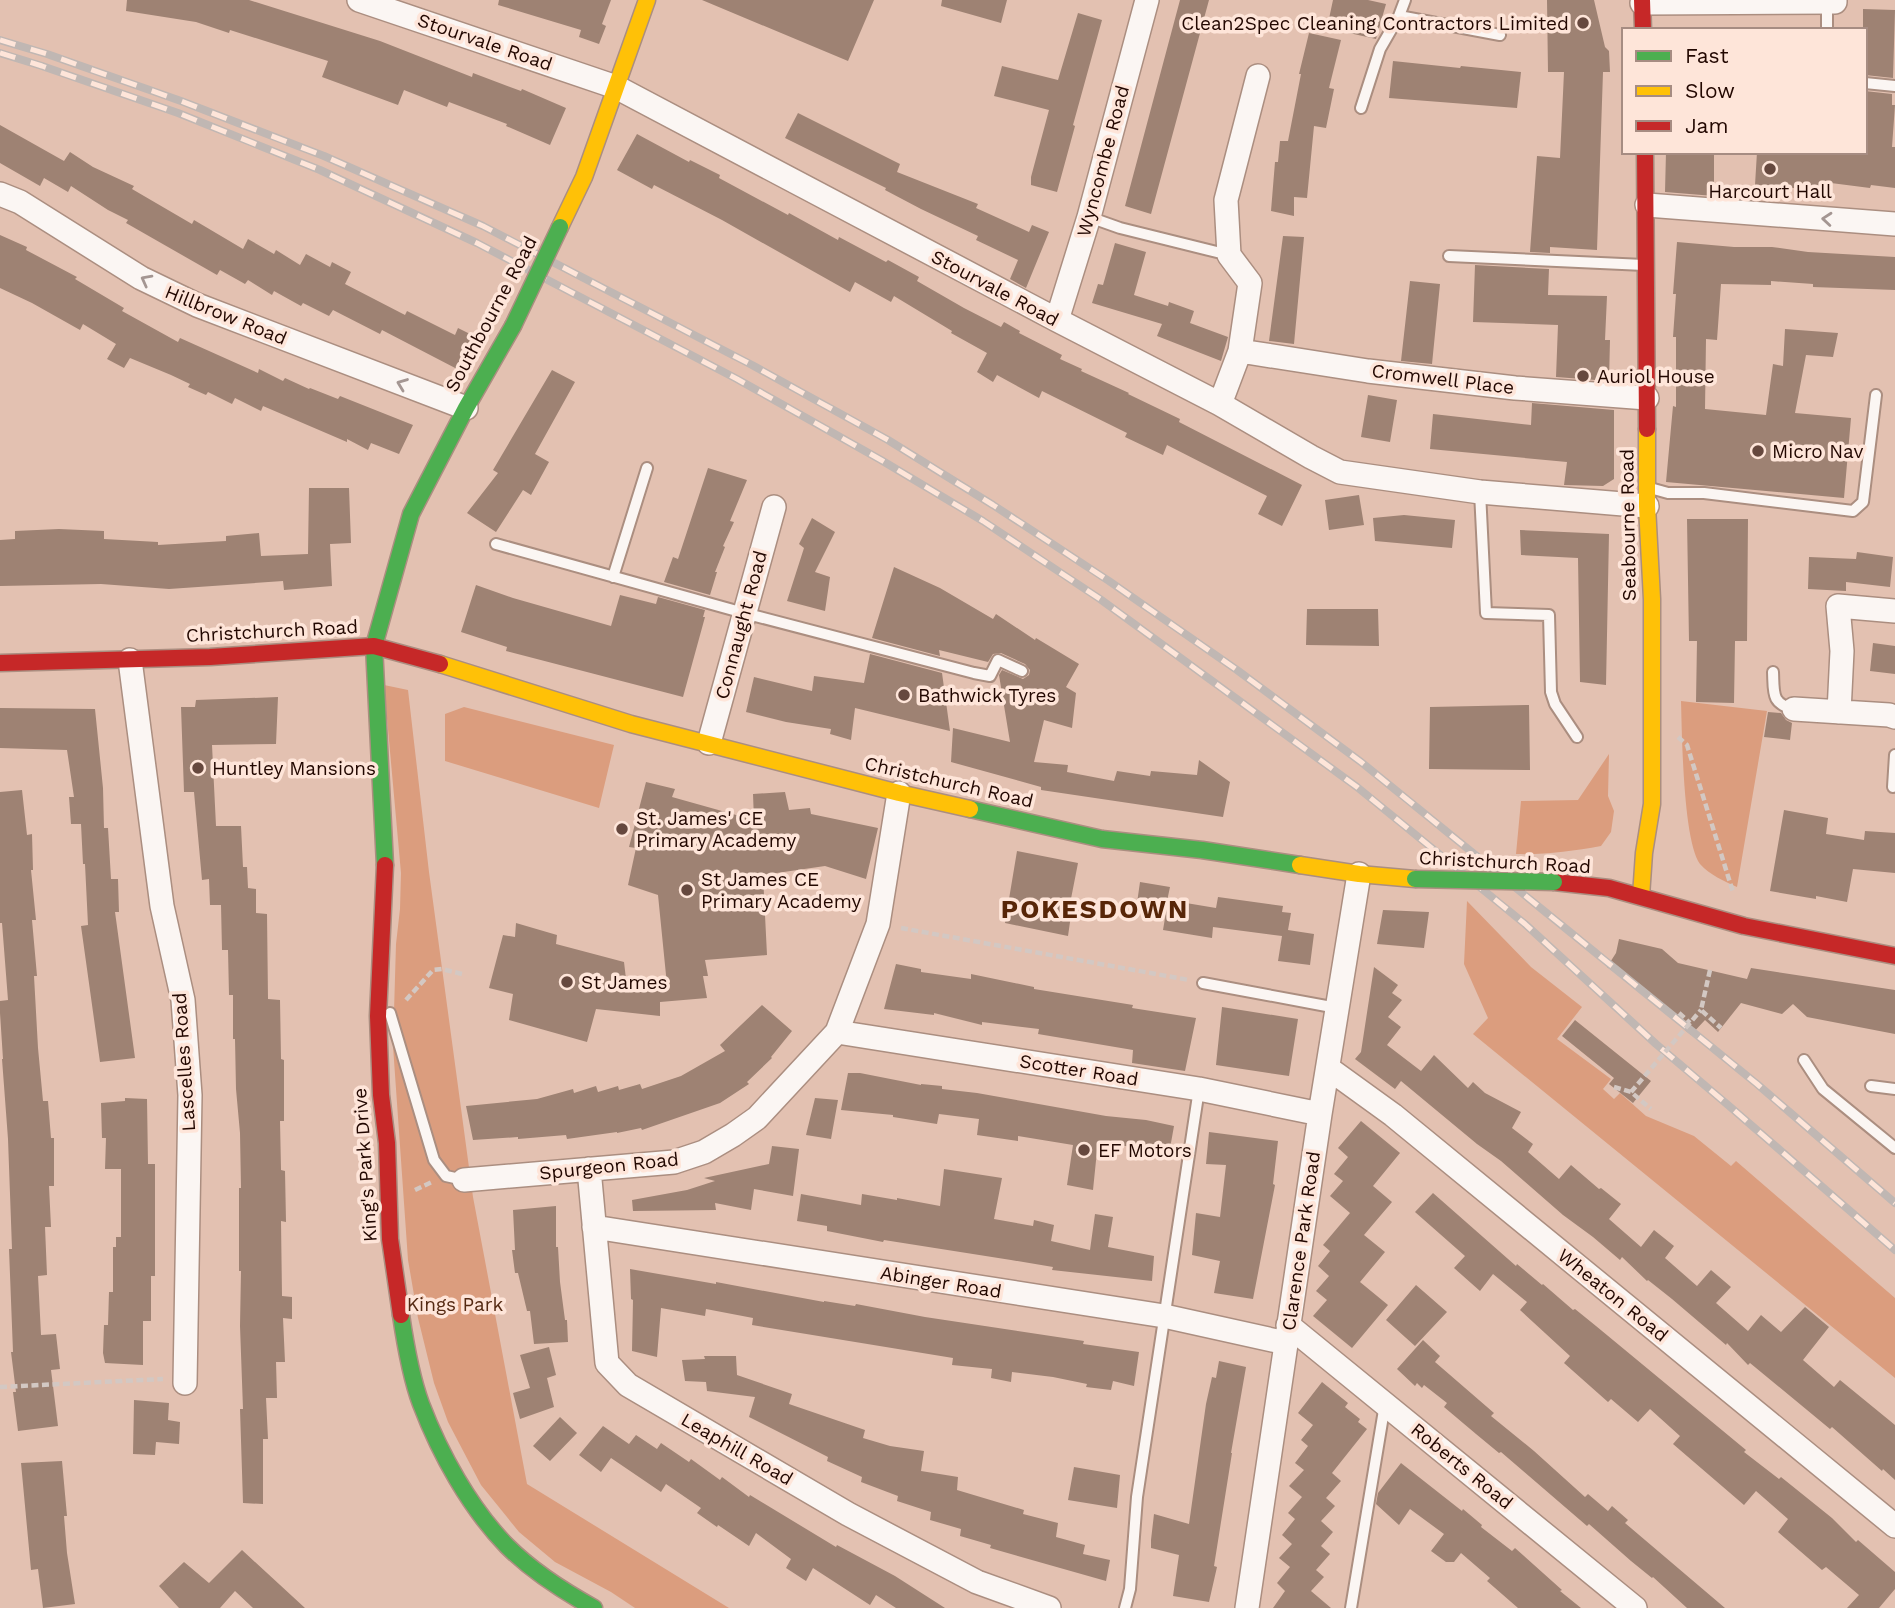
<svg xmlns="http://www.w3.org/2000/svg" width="1895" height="1608" font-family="'Work Sans',sans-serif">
<rect width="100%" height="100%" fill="#e3c1b1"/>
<path fill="#db9d7e" d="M384 685 408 690 429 872 473 1197 527 1484 729 1608H635L611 1592 555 1562 519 1532 481 1485 448 1422 434 1383 418 1318 408 1260 393 1046 396 944 400 909 401 873Z
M1681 701 1767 711 1737 887C1724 881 1710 875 1700 864 1683 841 1682 734 1681 701Z
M464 707 614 745 599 808 445 761V714Z
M1609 754 1608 796 1614 811 1611 832 1601 846C1573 851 1544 855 1516 854L1521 801 1578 800Z
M1467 901 1531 967 1582 1007 1557 1039 1611 1079 1603 1089 1614 1099 1620 1093 1646 1116 1694 1136 1731 1166 1736 1161 1895 1298V1378L1473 1034 1488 1018 1464 964Z"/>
<path fill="#9e8273" d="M127 0H249L380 41 472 77 473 73 521 91 522 89 566 108 550 145 506 126 507 124 449 102 447 107 404 90 398 105 322 77 328 61 230 30 229 33 196 22 126 11Z
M499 0H611L602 24 606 26 599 44 579 37 581 30 498 5Z
M702 0H874L848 61Z
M942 0H1007L1001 23 941 6Z
M1180 0H1209L1151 214 1125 206Z
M1333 0H1368L1386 4 1376 39 1327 28Z
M1547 0H1594L1605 47 1609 51 1610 72H1603L1597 250 1550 247V253L1530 252 1537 156 1560 158 1564 72H1548Z
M1863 9 1895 10 1893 78 1865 75V28H1863Z
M1078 13 1102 20 1073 125 1075 126 1057 192 1031 185V177L1049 110 994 96 1002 66 1058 80Z
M1309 33 1341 40 1329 88 1334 89 1326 128 1314 126 1307 198 1294 197V216L1271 211 1275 162H1278L1280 141H1288L1301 74H1299Z
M1393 61 1460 68 1461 66 1521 72 1517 108 1389 98Z
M1865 91 1892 94V105H1895L1892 147H1895V188L1871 185 1870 188 1831 183 1830 191 1755 185 1757 152H1865Z
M798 113 900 164 897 172 978 204 976 208 1029 232 1032 225 1049 232 1026 288 1010 279 1018 260 976 240 978 236 921 209 885 190 886 188 785 138Z
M0 125 64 161 70 152 93 167 134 186 132 189 192 224 194 220 243 249 248 239 274 254 276 250 300 265 306 254 330 267 332 262 351 272 345 284 405 315 407 311 455 335 458 328 476 337 459 370 382 330 380 334 333 310 329 316 303 303 301 306 274 291 272 295 248 280 245 284 220 270 217 275 126 223 128 220 108 210 71 186 68 192 44 178 40 186 0 163Z
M637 134 689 162 690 160 720 175 719 178 788 215 789 213 838 240 839 237 886 262 888 260 919 277 917 281 964 308 1001 327 1004 322 1020 331 1019 333 1062 355 1060 359 1082 369 1081 371 1129 393 1128 394 1180 419 1179 422 1302 485 1282 526 1258 514 1267 496 1167 445 1163 455 1125 437 1127 433 1042 391 1039 398 997 375 993 382 977 372 987 353 951 333 952 331 894 296 891 302 855 282 850 292 722 220 654 185 652 189 617 170Z
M1666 152H1714V196L1665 192Z
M0 235 27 247 26 250 77 277 75 279 124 308 122 311 178 342 180 338 258 373 259 369 283 381 285 378 309 389 310 388 338 399 340 396 413 425 399 454 371 443 368 450 347 439V442L263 406 261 411 235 398 232 404 208 392 206 395 188 387 190 384 171 375 130 358 124 368 107 359 116 344 83 324 80 330 32 303 0 288Z
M1283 236 1304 237 1294 344 1269 341Z
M1677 242 1734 247H1772L1808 252 1895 257V290L1813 287V284L1771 281V285L1721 284 1717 340 1706 339 1705 409 1766 415 1773 364 1783 366 1785 329 1838 333 1833 357 1806 355 1795 413 1851 418 1844 498 1666 482 1673 406 1676 407V337H1673L1676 294H1673Z
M1115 243 1146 252 1134 295 1168 306 1169 302 1194 311 1190 323 1228 337 1221 361 1157 336 1162 324 1092 303 1098 284 1103 285Z
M1475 265 1549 269 1548 295 1607 296 1605 340H1610L1609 381 1556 377 1558 325 1473 322Z
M1410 281 1440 284 1432 364 1401 361Z
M552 370 575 382 535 454 549 462 531 495 523 490 496 532 467 513 498 473 493 470Z
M1368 395 1397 400 1390 442 1361 437Z
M1532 403 1614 410V479L1603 486 1564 485 1567 462 1430 449 1433 414 1531 425Z
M708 468 747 480 730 521 734 522 723 546 725 547 715 572H717L710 595 664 582 673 557 678 559Z
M309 488H349L351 543 330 544 332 586 284 590 283 581 169 589 101 584 0 586V540L15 539V531L59 529 104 531V539L158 542V545L226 541V536L259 533 261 556 308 554Z
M1359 495 1364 525 1329 530 1325 500Z
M1404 515 1455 520 1452 548 1375 541 1373 518Z
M812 518 835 532 815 572 830 577 825 611 787 601 804 548 799 544Z
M1687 519H1748L1747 641H1735L1734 703 1696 702 1697 641H1689Z
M1520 530 1609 534 1606 685 1580 682 1578 558 1521 555Z
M1857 552 1893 557 1890 587 1846 582V591L1808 589 1809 557 1856 559Z
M894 567 940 588 993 619 996 614 1035 640 1036 638 1079 664 1066 687 1076 693 1072 728 1044 720 1034 762 1068 765 1067 772 1114 781 1117 771 1150 776 1151 771 1197 775 1199 760 1230 782 1223 817 1041 790V787L951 762 953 728 1010 742 999 675 1002 670 1023 679 1029 675 1030 670 1025 664 1001 653 993 654 988 662 939 650 940 656 872 638Z
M476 585 513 598 611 626 620 595 656 604 658 597 705 610 703 617H705L683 697 506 651 507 647 461 632Z
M1307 609H1378L1379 646 1306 645Z
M1873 643 1895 646V674L1870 671Z
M870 654 942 673 950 731 855 708 851 740 830 734 831 729 786 722 746 712 754 677 812 691 814 676 864 683Z
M278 697 276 744 212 745 216 826H241L243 867H247L248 888 256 889V913L267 914 268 999 280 1000 281 1059 284 1060V1121H280L281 1170 285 1171 286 1222 281 1221 282 1296 292 1297V1319L283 1318 285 1362H276L277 1398H266L268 1439H263V1504L243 1503 240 1409H243L240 1326 241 1271H239V1188H241L240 1133 236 1089 235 1039H233V995H229L228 950H222L221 905H210L209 879 202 880 194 792H184L181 707H195L196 700Z
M1529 705 1530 770 1429 769 1430 707Z
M0 708 95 709 103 788 104 828H108L111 879H118L119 912H115L135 1058 100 1062 81 926 88 925 85 864H83L81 824H71L69 797H74L67 750 0 748Z
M1768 712 1781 713 1786 720 1792 723 1790 740 1764 737Z
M646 782 675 789 672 797 754 820 753 794 785 792 789 810 810 808 811 814 878 828 866 879 825 866 763 875 767 955 705 960 708 976H703L707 998 660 1002V1016L596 1009 587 1042 509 1020 513 994 489 988 503 935 515 937 516 923 557 935 556 944 624 962 626 979 667 985 658 895 628 885 636 848 629 847Z
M22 790 27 835 32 834 33 870H31L36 920H32L37 976H34L38 1048 43 1101H48L51 1138H54V1186H49L51 1227H45L47 1275 38 1276 41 1335 56 1334 60 1369 51 1370 58 1426 18 1431 13 1392H16L11 1352H13L9 1249H12L8 1139 2 1059H3L0 1013V1001L8 1000 2 923H0V792Z
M1784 810 1828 818 1826 834 1864 840 1865 831 1895 833V873L1853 869 1847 902 1816 896V899L1770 891Z
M1017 851 1078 863 1068 914 1071 915 1068 936 1005 923Z
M1140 882 1170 887 1164 915 1136 910Z
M1218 897 1283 906 1282 912 1291 913 1288 930 1314 934 1310 965 1278 961 1282 936 1213 927 1212 938 1163 930 1168 900 1216 908Z
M1383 910 1429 912 1424 948 1377 944Z
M1619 939 1662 949 1678 963 1747 979 1751 968 1895 990V1034L1807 1017 1793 1004 1782 1014 1741 1003 1718 1032 1705 1020 1691 1035 1669 1016 1672 1012 1607 967 1616 953Z
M896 964 921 969V972L971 979V974L1034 987V989L1133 1005 1132 1008 1196 1018 1185 1071 1132 1063 1133 1050 1038 1034 1039 1029 982 1022V1025L934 1013V1015L884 1009Z
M1374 967 1398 985 1392 993 1402 1000 1388 1017 1401 1027 1387 1045 1421 1071 1434 1055 1468 1088 1473 1082 1485 1093 1521 1112 1512 1128 1533 1144 1528 1152 1559 1179 1571 1165 1599 1189 1601 1188 1621 1204 1609 1219 1641 1247 1654 1230 1674 1246 1665 1258 1697 1286 1711 1270 1731 1287 1716 1303 1748 1331 1761 1315 1781 1332 1805 1307 1829 1327 1803 1360 1834 1387 1840 1380 1895 1425V1480L1883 1469 1882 1471 1832 1427 1830 1429 1750 1363 1748 1365 1727 1343 1726 1345 1672 1299 1648 1280 1647 1281 1622 1257 1620 1260 1593 1237 1563 1215 1501 1161 1477 1144 1401 1081 1395 1089 1355 1059 1361 1052Z
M762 1005 792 1031 771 1057 772 1058 747 1082 749 1084 720 1103 642 1130 641 1128 617 1133V1132L567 1139 566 1135 518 1139V1137L473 1140 466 1106 537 1099 573 1089 574 1093 596 1086 598 1092 618 1086 619 1090 640 1084 642 1089 681 1076 725 1051 720 1045Z
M1222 1007 1298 1019 1289 1076 1216 1065Z
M1575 1020 1651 1081 1633 1103 1609 1084 1614 1078 1562 1036Z
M848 1073H860L921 1085V1084L942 1086V1089L977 1093 1106 1116 1146 1120 1174 1126 1169 1154 1098 1141 1093 1190 1067 1185 1073 1145 1018 1136V1141L977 1135 979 1119 939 1114 937 1124 893 1117V1115L841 1110Z
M125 1098 147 1099 148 1164H155V1276H151V1321H143V1365L105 1363 103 1353 104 1325H108L109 1292H113V1247H116V1237H121V1169H105L106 1138H102L101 1103 125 1101Z
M815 1098 838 1100 831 1139 806 1135Z
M1361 1121 1400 1153 1373 1186 1392 1202 1364 1235 1385 1252 1360 1282 1388 1305 1352 1348 1313 1316 1327 1300 1316 1291 1329 1276 1318 1266 1330 1251 1323 1245 1350 1213 1330 1196 1343 1181 1334 1174 1348 1157 1338 1148Z
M1209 1132 1278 1141 1273 1184 1275 1185 1253 1299 1214 1293 1220 1261 1192 1255 1196 1213 1220 1217 1226 1165 1206 1164Z
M772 1146 799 1149 793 1196 754 1189 751 1210 715 1203 716 1210 633 1211 632 1200 687 1190 715 1181 704 1178 769 1164Z
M944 1169 1002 1178 994 1219 1033 1226 1034 1220 1054 1225 1051 1241 1090 1250 1095 1214 1113 1217 1108 1247 1154 1256 1152 1281 1052 1270 1053 1267 1011 1260 884 1240 883 1242 827 1231V1226L797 1221 801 1194 861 1205 862 1194 897 1200V1198L940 1206Z
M1433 1193 1516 1266 1517 1264 1542 1285 1543 1284 1573 1310 1575 1309 1596 1326 1746 1450 1744 1452 1779 1479 1781 1477 1832 1518 1856 1542 1858 1540 1895 1572V1589L1879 1608H1847L1859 1595 1826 1567 1822 1570 1778 1532 1788 1519 1756 1491 1744 1505 1673 1444 1680 1436 1650 1409 1638 1422 1611 1399 1608 1402 1564 1363 1570 1356 1520 1310 1527 1302 1493 1274 1480 1291 1454 1268 1465 1256 1415 1212Z
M556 1206V1247H558L560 1282 565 1320H567L568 1342 534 1344 530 1311H527L518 1273H515L512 1250H515L513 1210Z
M630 1269 716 1284V1282L824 1302V1301L855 1306 856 1304 925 1317 1084 1341 1083 1344 1139 1352 1134 1386 1113 1381 1111 1390 1086 1387 1087 1384 1053 1377 1012 1372 1011 1382 991 1378 992 1369 952 1365 953 1358 752 1325 753 1318 706 1309 705 1316 661 1308 657 1357 632 1351 633 1300 631 1299Z
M1416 1285 1447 1312 1415 1346 1386 1320Z
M1423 1340 1440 1356 1435 1362 1494 1413 1491 1416 1534 1451 1585 1497 1588 1494 1608 1511 1612 1506 1628 1520 1625 1523 1725 1608H1687L1653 1577 1652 1578 1631 1561 1589 1524 1587 1526 1501 1452 1499 1453 1476 1434 1444 1407 1447 1403 1424 1385 1422 1388 1417 1383 1415 1386 1397 1369Z
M549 1347 556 1375 547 1378 554 1407 520 1419 513 1393 530 1388 520 1355Z
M704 1356H736L737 1375 792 1394 789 1404 865 1430 863 1438 890 1446 924 1451 921 1471 958 1477 957 1490 1024 1510 1023 1514 1058 1523 1056 1537 1085 1545 1083 1554 1110 1560 1106 1581 990 1548 991 1545 960 1536 961 1529 930 1520 931 1512 897 1501 898 1496 861 1482 862 1477 827 1461 828 1457 749 1417 755 1397 707 1391 706 1382 685 1381 682 1360 705 1359Z
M1219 1361 1246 1367 1231 1453H1232L1214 1566 1217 1567 1209 1602 1173 1596 1179 1555 1151 1548V1540L1154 1514 1189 1524 1206 1404 1212 1377 1216 1378Z
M1322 1382 1348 1403 1345 1407 1360 1419 1358 1422 1367 1429 1332 1473 1341 1481 1326 1498 1335 1506 1321 1521 1333 1532 1321 1546 1330 1554 1316 1570 1324 1577 1311 1591 1331 1608H1273L1285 1591 1277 1583 1290 1567 1279 1558 1292 1544 1282 1535 1295 1519 1288 1513 1302 1497 1289 1486 1304 1470 1295 1463 1308 1446 1301 1440 1313 1425 1298 1413Z
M134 1400 169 1403 168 1420 180 1422 179 1444 156 1442 155 1455 133 1454Z
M560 1417 577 1433 550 1461 533 1446Z
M603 1426 629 1444 636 1435 657 1449 661 1443 689 1462 691 1459 720 1480 722 1477 749 1497 750 1495 836 1547 837 1545 895 1576 945 1608H896L876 1595 870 1605 813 1568 806 1581 786 1568 791 1559 756 1533 749 1546 718 1525 717 1527 697 1513 701 1508 666 1484 661 1492 611 1458 601 1472 579 1455Z
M62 1461 67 1516H64L67 1553 75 1604 43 1608 38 1569 31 1570 21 1463Z
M1401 1463 1462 1511 1463 1509 1482 1525 1481 1527 1512 1551 1515 1548 1562 1590 1560 1591 1581 1608H1518L1487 1581 1490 1578 1461 1553 1454 1562H1446L1431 1551 1444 1534 1410 1509 1399 1525 1376 1504 1378 1493Z
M1074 1467 1120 1475 1117 1508 1068 1500Z
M242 1550 305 1608H253L235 1591 220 1608H179L159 1586 184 1562 209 1583Z"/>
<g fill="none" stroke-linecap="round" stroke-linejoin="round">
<g stroke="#ab8e80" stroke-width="14">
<path id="lane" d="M1827 2V30
M1399 16 1500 35
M1865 83 1895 86
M1361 108 1380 49 1399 16 1405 0
M1089 217 1120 228 1229 255
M1449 256 1644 265
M1650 488 1668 493H1704L1853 511 1863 502 1876 395
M1480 492 1486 613 1549 615 1551 692 1555 704 1577 737
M496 544 744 613 974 673 990 676 998 660 1022 671
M613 577 647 468
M1773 672C1774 693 1771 704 1794 709
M1893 787 1895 755
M1203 983 1337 1008
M390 1013 434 1160 446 1176 464 1180
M1804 1060 1823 1089 1895 1148
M1871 1086 1895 1089
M1125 1608 1130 1589 1137 1497 1199 1089
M1351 1608 1385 1404"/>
</g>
<g stroke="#ab8e80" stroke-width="26">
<path id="street" d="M359 0 616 87 1057 320 1220 404 1311 457 1340 472 1480 492 1647 506
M1642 3 1835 2V0
M0 194 20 202 141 278 197 305 466 408
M1647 205 1895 224
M1057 320 1089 217 1147 0
M1240 351 1368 371 1515 388 1647 398
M1220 404 1240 351 1250 283 1229 255 1226 200 1258 76
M130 660 162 906 183 1000 190 1095 185 1383
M1794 709 1889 715 1895 717
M1839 712 1842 651 1838 606 1895 611
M709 743 774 507
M837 1032 1199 1089 1320 1114
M1328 1068 1393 1115 1895 1526
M589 1169 607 1363 628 1385 848 1514 977 1582 1049 1608
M464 1180 674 1162 704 1152 733 1135 757 1118 837 1032 878 924 899 793
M594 1227 1164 1316 1286 1343
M1288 1325 1635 1608
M1247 1608 1320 1114 1359 874"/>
</g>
<g stroke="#ab8e80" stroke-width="19">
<path id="fast" d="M970 809 1102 839 1202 850 1300 865
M385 865 374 646 411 514 466 408 513 326
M401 1315C405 1342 412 1380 421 1404 440 1454 470 1508 507 1546 532 1571 563 1591 594 1608"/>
</g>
<g stroke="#ab8e80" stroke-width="19">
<path id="slow" d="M560 227 584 177 647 0
M440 664 631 724 899 793 970 809
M1300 865 1359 874 1415 879
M1641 896 1644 853 1652 804V599L1647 506V429"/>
</g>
<g stroke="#ab8e80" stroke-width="19">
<path id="jam" d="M1642 0 1643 30
M1645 152 1647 429
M0 663 210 657 374 646 440 664
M385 865 378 1016 381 1095 387 1143 390 1239 401 1315
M1554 882 1609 888 1744 926 1895 956"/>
</g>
<path stroke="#d3c8c3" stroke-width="4.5" stroke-dasharray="7 3.5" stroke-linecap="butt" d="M1678 737 1687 745 1733 892
M901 928 1189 980
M1710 970 1701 1010 1721 1028
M406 1000 433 970 442 969 462 974
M1679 1013 1690 1023
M1614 1087 1631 1092 1651 1109
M415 1190 432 1182
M0 1387 163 1379"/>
<use href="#lane" stroke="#fbf6f3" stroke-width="10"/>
<use href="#street" stroke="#fbf6f3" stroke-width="23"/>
<use href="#fast" stroke="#4caf50" stroke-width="16"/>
<use href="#slow" stroke="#ffc107" stroke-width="16"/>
<use href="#jam" stroke="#c62828" stroke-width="16"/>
<g stroke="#c0b7b3" stroke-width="8">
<path id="rail" d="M0 40 47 54 181 101 324 156 483 226 752 365 888 440 993 505 1109 581 1237 670 1361 762 1757 1084 1895 1203
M0 53 42 66 178 113 320 170 477 243 737 379 881 460 983 521 1100 599 1357 787 1525 924 1656 1044 1728 1105 1895 1250"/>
</g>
<use href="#rail" stroke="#fee5d9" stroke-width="5" stroke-dasharray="16" stroke-linecap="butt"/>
<g stroke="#ab8e80" stroke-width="19" stroke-linecap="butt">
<path id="fast-bridge" d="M513 326 560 227
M1415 879 1554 882"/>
</g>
<path stroke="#d3c8c3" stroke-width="4.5" stroke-dasharray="7 3.5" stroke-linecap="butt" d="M1631 1092 1701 1010"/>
<use href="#fast-bridge" stroke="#4caf50" stroke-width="16"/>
</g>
<defs><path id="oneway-chevron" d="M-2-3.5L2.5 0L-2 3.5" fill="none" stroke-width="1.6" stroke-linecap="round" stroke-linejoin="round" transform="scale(1.75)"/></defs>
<g stroke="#a49692">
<use href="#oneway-chevron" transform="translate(1827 219) rotate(-175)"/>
<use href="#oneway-chevron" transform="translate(146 280) rotate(-152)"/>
<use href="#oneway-chevron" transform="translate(402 384) rotate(-159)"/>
</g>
<g fill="#66483e" stroke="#fee5d9" stroke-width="2.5">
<circle cx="1583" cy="23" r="7"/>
<circle cx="1770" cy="169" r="7"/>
<circle cx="1583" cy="376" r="7"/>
<circle cx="1758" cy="451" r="7"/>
<circle cx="904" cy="695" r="7"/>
<circle cx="198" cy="768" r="7"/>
<circle cx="622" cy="829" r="7"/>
<circle cx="687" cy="890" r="7"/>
<circle cx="567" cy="982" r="7"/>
<circle cx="1084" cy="1150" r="7"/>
</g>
<g text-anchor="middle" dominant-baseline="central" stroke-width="7" stroke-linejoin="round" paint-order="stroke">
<g font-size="19" fill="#220700" stroke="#fee5d9" text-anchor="start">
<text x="1569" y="23" text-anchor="end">Clean2Spec Cleaning Contractors Limited</text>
<text x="1770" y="191" text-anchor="middle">Harcourt Hall</text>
<text x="1597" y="376">Auriol House</text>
<text x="1772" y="451">Micro Nav</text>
<text x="918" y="695">Bathwick Tyres</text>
<text x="212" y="768">Huntley Mansions</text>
<text x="636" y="818">St. James' CE<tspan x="636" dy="22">Primary Academy</tspan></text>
<text x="701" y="879">St James CE<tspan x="701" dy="22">Primary Academy</tspan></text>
<text x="581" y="982">St James</text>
<text x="1098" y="1150">EF Motors</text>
</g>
<g font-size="19" fill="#220700" stroke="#fee5d9">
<text transform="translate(485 42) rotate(19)">Stourvale Road</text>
<text transform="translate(1103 161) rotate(-75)">Wyncombe Road</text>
<text transform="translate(995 288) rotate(28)">Stourvale Road</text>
<text transform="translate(491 314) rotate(-62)">Southbourne Road</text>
<text transform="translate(226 315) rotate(22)">Hillbrow Road</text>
<text transform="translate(1443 379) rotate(7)">Cromwell Place</text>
<text transform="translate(1628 525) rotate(-91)">Seabourne Road</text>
<text transform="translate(741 625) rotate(-75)">Connaught Road</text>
<text transform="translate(272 631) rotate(-3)">Christchurch Road</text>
<text transform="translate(949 782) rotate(13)">Christchurch Road</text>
<text transform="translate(1505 862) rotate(3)">Christchurch Road</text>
<text transform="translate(184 1062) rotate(-94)">Lascelles Road</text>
<text transform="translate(1079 1070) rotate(9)">Scotter Road</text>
<text transform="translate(365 1165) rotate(-94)">King's Park Drive</text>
<text transform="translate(609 1166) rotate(-6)">Spurgeon Road</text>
<text transform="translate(1301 1241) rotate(-82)">Clarence Park Road</text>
<text transform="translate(941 1282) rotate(9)">Abinger Road</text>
<text transform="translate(1613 1295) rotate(39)">Wheaton Road</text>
<text transform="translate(737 1449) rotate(30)">Leaphill Road</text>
<text transform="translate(1462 1466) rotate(39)">Roberts Road</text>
</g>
<g font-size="19" fill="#542912" stroke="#fee5d9">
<text x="455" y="1304">Kings Park</text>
</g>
<g font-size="26" font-weight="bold" letter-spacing="2" fill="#582608" stroke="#fee5d9">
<text x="1095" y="909">POKESDOWN</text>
</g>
</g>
<rect x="1622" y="28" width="245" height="126" fill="#fee5d9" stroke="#a68c82" stroke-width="2"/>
<rect x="1636" y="51" width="35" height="10" fill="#4caf50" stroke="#a68c82" stroke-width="2"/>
<text x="1685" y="63" font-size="21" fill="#220700">Fast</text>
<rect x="1636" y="86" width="35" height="10" fill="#ffc107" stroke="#a68c82" stroke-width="2"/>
<text x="1685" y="98" font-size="21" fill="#220700">Slow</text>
<rect x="1636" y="121" width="35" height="10" fill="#c62828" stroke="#a68c82" stroke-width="2"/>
<text x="1685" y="133" font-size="21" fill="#220700">Jam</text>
</svg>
